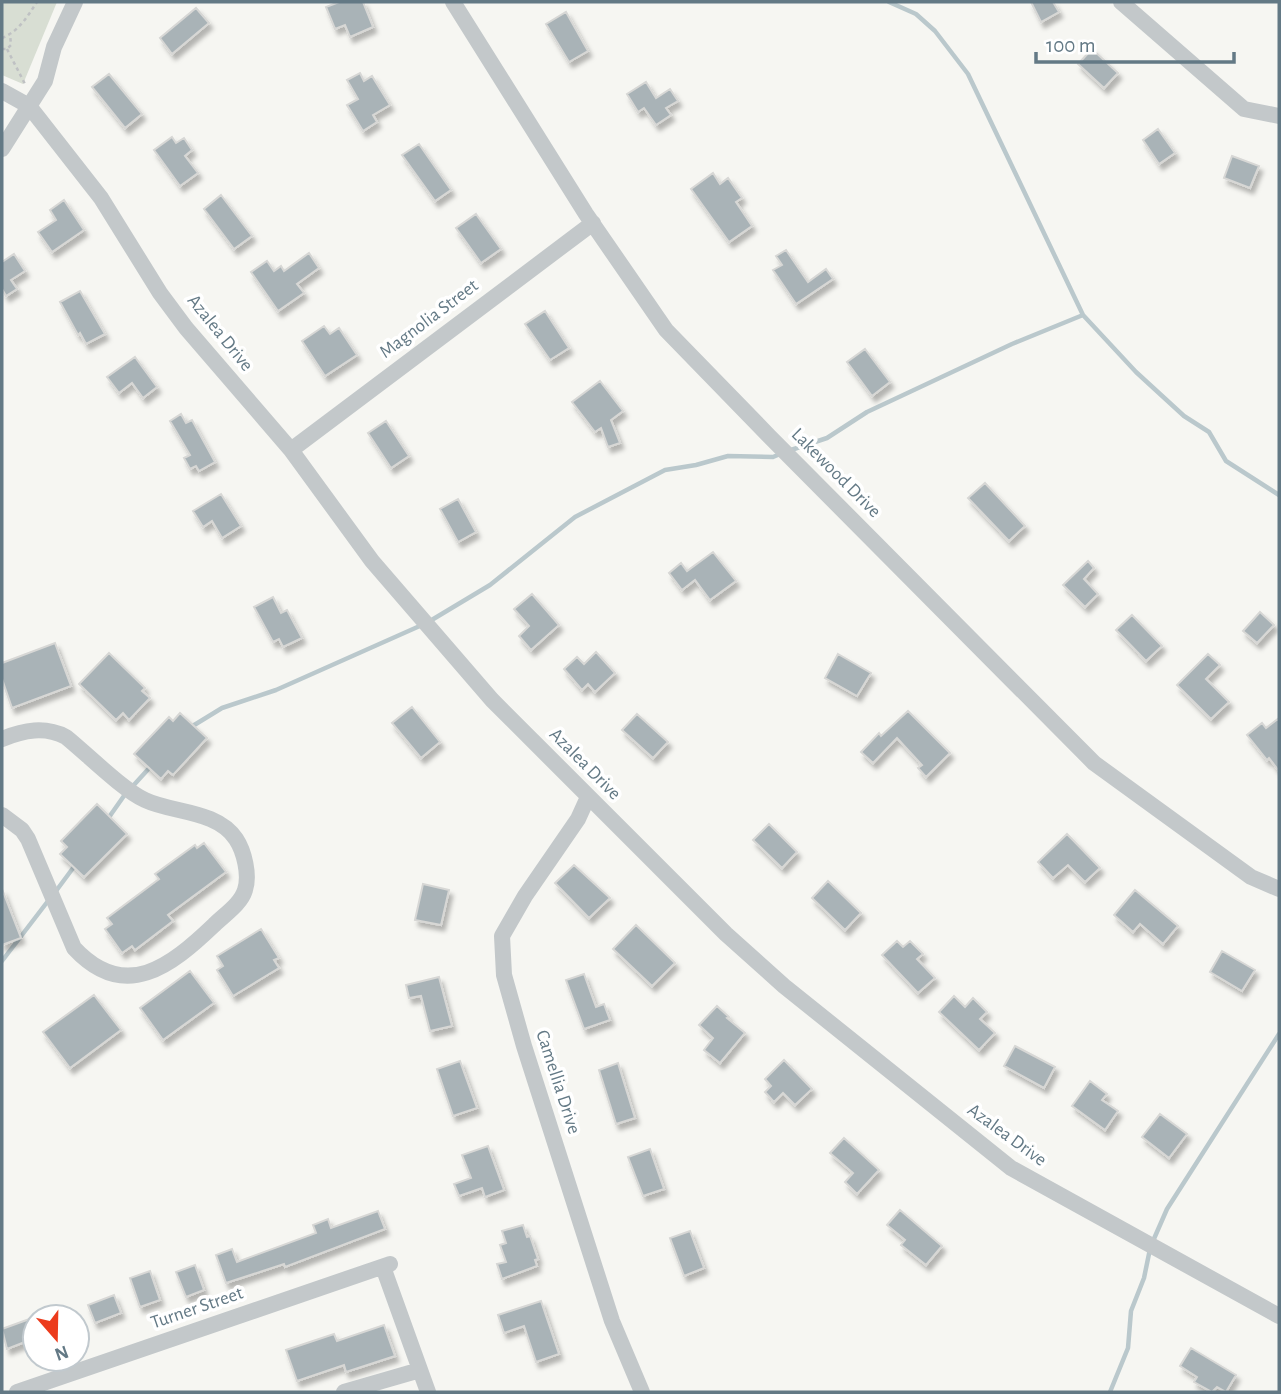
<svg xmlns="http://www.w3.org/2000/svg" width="1281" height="1394" font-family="'Alegreya Sans',sans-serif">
<defs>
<filter id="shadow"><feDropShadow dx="3.5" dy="5.5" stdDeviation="2" flood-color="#0004"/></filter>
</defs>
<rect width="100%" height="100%" fill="#f6f6f2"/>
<path fill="#d8ded3" d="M2 2H57L23 84 2 75Z"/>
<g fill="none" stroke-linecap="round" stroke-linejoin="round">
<path stroke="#bac8cc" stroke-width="4.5" d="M889 2 916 14 935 31 968 74 1083 315 1136 372 1184 416 1209 432 1226 461 1279 495
M788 451 827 438 867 412 1012 344 1083 315
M430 621 490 585 575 517 665 470 696 465 728 456 773 457 780 454
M191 727 222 708 276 690 422 625
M132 787 152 765
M107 820 126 793
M56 891 76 864
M2 961 48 901
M1153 1241 1167 1209 1279 1034
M1110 1392 1128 1348 1131 1311 1144 1278 1150 1249"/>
</g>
<path fill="#a9b3b7" stroke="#d7d7d5" stroke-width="2" filter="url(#shadow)" d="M339 2H363L373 27 350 37 345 25 335 29 326 7Z
M1031 2H1053L1059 12 1041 22Z
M196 8 209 23 172 54 160 38Z
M566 12 588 51 569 62 546 24Z
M1092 49 1118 73 1104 88 1078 64Z
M360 73 364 81 372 76 390 105 373 115 377 122 363 131 347 105 358 99 347 80Z
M109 74 142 114 125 128 92 87Z
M646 82 656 98 670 89 678 101 666 108 671 115 656 125 644 108 638 112 627 94Z
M1158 129 1175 153 1159 164 1143 140Z
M172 137 176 143 184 138 192 150 185 156 198 173 180 186 154 150Z
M419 144 451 190 435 201 402 155Z
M1232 156 1259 166 1250 188 1224 178Z
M713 173 720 184 728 178 742 198 736 202 752 226 729 242 691 189Z
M221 195 252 236 234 249 204 209Z
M64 200 84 230 52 252 38 232 56 220 50 210Z
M476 214 501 249 481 263 456 228Z
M786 250 808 282 826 269 833 279 796 304 773 270 782 265 776 256Z
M309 253 319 268 297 284 304 293 278 311 251 272 267 261 274 271 281 266 284 271Z
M14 254 25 271 11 280 17 289 6 296 2 289V262Z
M80 291 105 334 86 344 80 333 78 335 60 302Z
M545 311 569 348 550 360 525 324Z
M324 326 330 334 339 328 357 355 325 376 302 341Z
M865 349 890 382 872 396 847 362Z
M135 357 157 387 143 398 132 383 119 393 107 377Z
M600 381 623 411 611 420 620 443 608 447 601 428 595 432 572 402Z
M181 414 186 423 192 420 215 462 199 471 196 466 190 469 184 458 190 455 170 421Z
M386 421 409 456 391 468 368 433Z
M985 483 1025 526 1009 541 968 498Z
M221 494 241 526 222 538 212 521 203 527 193 511Z
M458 499 476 532 458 542 440 509Z
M713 552 736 581 710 600 695 580 682 590 669 573 681 563 687 571Z
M1088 561 1094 568 1084 579 1098 594 1085 607 1063 585Z
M532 594 559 625 531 650 519 636 529 626 514 609Z
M273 597 281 613 287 610 302 638 283 647 279 639 273 642 254 607Z
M1260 612 1274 625 1257 643 1243 631Z
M1132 615 1162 646 1146 661 1116 630Z
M55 643 71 686 12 708 2 679V663Z
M596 652 615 673 595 692 588 684 582 690 564 669 577 657 584 664Z
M109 653 145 688 142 691 150 698 129 720 123 713 116 720 79 684Z
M838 654 871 673 857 696 825 678Z
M1208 654 1220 665 1206 679 1229 702 1211 719 1177 685Z
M412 707 440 742 421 758 392 723Z
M908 711 950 753 926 777 918 768 922 765 897 738 873 763 861 752 879 733 881 736Z
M180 713 207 738 173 775 168 771 161 779 134 754 169 717 173 721Z
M637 714 668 742 653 758 622 730Z
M1279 718V771L1269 758 1267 760 1247 735 1262 723 1266 728Z
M97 804 127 834 84 877 60 854 67 847 61 841Z
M769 824 797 852 782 868 753 840Z
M1067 834 1100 868 1085 882 1068 865 1053 878 1038 862Z
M204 843 226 872 168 915 173 921 135 950 132 946 122 953 105 929 112 924 107 918 159 879 155 874 195 845 197 848Z
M574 865 610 898 589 918 555 883Z
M828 881 861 913 845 930 812 898Z
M423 884 449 890 441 925 415 920Z
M2 889 21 938 2 945Z
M1135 890 1178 926 1163 944 1140 924 1133 932 1114 915Z
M636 925 675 963 652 986 613 949Z
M261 929 279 958 274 960 279 968 233 996 217 970 223 966 217 956Z
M897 941 903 947 910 941 923 954 917 959 935 978 918 993 882 955Z
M1222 951 1255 970 1242 991 1210 972Z
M190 971 214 1003 163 1040 140 1008Z
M584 974 596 1007 604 1004 610 1020 584 1029 566 980Z
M439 977 452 1026 430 1031 421 996 409 998 406 985Z
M94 995 121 1030 70 1068 43 1032Z
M954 996 965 1007 973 998 987 1012 980 1019 995 1033 979 1050 939 1012Z
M717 1006 729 1017 727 1018 745 1033 720 1063 704 1050 713 1038 699 1025Z
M1015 1046 1055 1067 1044 1088 1004 1066Z
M784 1060 812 1089 795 1105 783 1093 774 1102 765 1092 771 1086 765 1079Z
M460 1061 477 1108 453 1116 437 1069Z
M618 1063 635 1118 616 1124 599 1070Z
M1090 1081 1107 1094 1102 1100 1118 1111 1105 1130 1072 1106Z
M1160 1114 1187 1134 1169 1158 1142 1137Z
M844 1138 879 1170 857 1194 845 1182 853 1173 830 1153Z
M488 1146 504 1190 485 1197 482 1188 459 1196 454 1184 471 1178 462 1155Z
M650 1149 664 1189 643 1196 628 1157Z
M900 1210 942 1246 926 1265 901 1245 905 1240 887 1225Z
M378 1211 385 1229 285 1267 284 1264 226 1283 216 1255 232 1249 237 1262 316 1233 313 1225 328 1219 331 1228Z
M523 1225 527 1237 530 1236 538 1259 535 1260 537 1266 502 1279 497 1264 506 1262 500 1245 506 1243 502 1231Z
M690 1231 704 1268 684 1276 670 1238Z
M195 1265 204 1290 186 1297 176 1272Z
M150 1271 160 1300 140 1307 130 1278Z
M114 1295 121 1313 95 1323 88 1305Z
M541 1301 559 1354 536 1362 524 1326 504 1333 498 1315Z
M35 1317V1338L7 1349 2 1329Z
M384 1325 395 1356 346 1372 344 1365 297 1381 286 1350 334 1334 337 1341Z
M1191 1348 1236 1375 1226 1392 1217 1387 1212 1392 1194 1382 1197 1377 1180 1366Z"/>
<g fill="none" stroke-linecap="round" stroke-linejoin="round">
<path stroke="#bfc1c3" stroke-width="2.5" stroke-dasharray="3.5 3.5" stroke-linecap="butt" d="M2 38C19 31 27 17 37 2
M2 49H7L11 45 10 34
M7 49 26 86"/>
<path stroke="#c3c8ca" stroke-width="16" d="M453 2 586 214 666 330 769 436 1094 763 1251 877 1279 889
M1121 2 1244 109 1279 116
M2 91 29 106 101 198 160 293 186 328 291 450 372 561 492 700 726 934 784 986 1011 1168 1279 1316
M2 149 45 81 54 47 75 2
M291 450 593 223
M2 739C24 730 45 726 66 737 87 754 123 790 145 800 172 813 217 810 236 839 244 851 250 875 245 890 241 904 224 915 214 925 171 966 125 1003 74 948L28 839 22 830 2 815
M588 797 578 819 525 896 502 936 504 975 524 1046 612 1321 642 1392
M383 1267 428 1392
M17 1392 390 1264
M344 1392 420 1370"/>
</g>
<g text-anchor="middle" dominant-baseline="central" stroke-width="7" stroke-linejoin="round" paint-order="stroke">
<g font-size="19" fill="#637985" stroke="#fff">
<text transform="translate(429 319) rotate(-37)">Magnolia Street</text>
<text transform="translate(220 333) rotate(51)">Azalea Drive</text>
<text transform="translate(836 473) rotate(45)">Lakewood Drive</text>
<text transform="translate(585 764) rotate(45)">Azalea Drive</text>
<text transform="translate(558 1082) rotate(72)">Camellia Drive</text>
<text transform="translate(1007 1135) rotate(36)">Azalea Drive</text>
<text transform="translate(197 1308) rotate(-19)">Turner Street</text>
</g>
</g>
<rect width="1281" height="1394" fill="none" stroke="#637985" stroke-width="7"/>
<g transform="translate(56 1338) rotate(160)"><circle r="33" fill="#ffffff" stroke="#c1c9ce" stroke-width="2"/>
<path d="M0-5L12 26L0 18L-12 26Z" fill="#ec3b1c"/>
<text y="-10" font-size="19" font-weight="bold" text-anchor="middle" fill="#637985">N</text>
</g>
<path d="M1036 52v10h198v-10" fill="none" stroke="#637985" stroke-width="3.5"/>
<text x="1046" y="52" font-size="21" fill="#637985" stroke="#ffffff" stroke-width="5" paint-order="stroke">100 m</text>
</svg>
